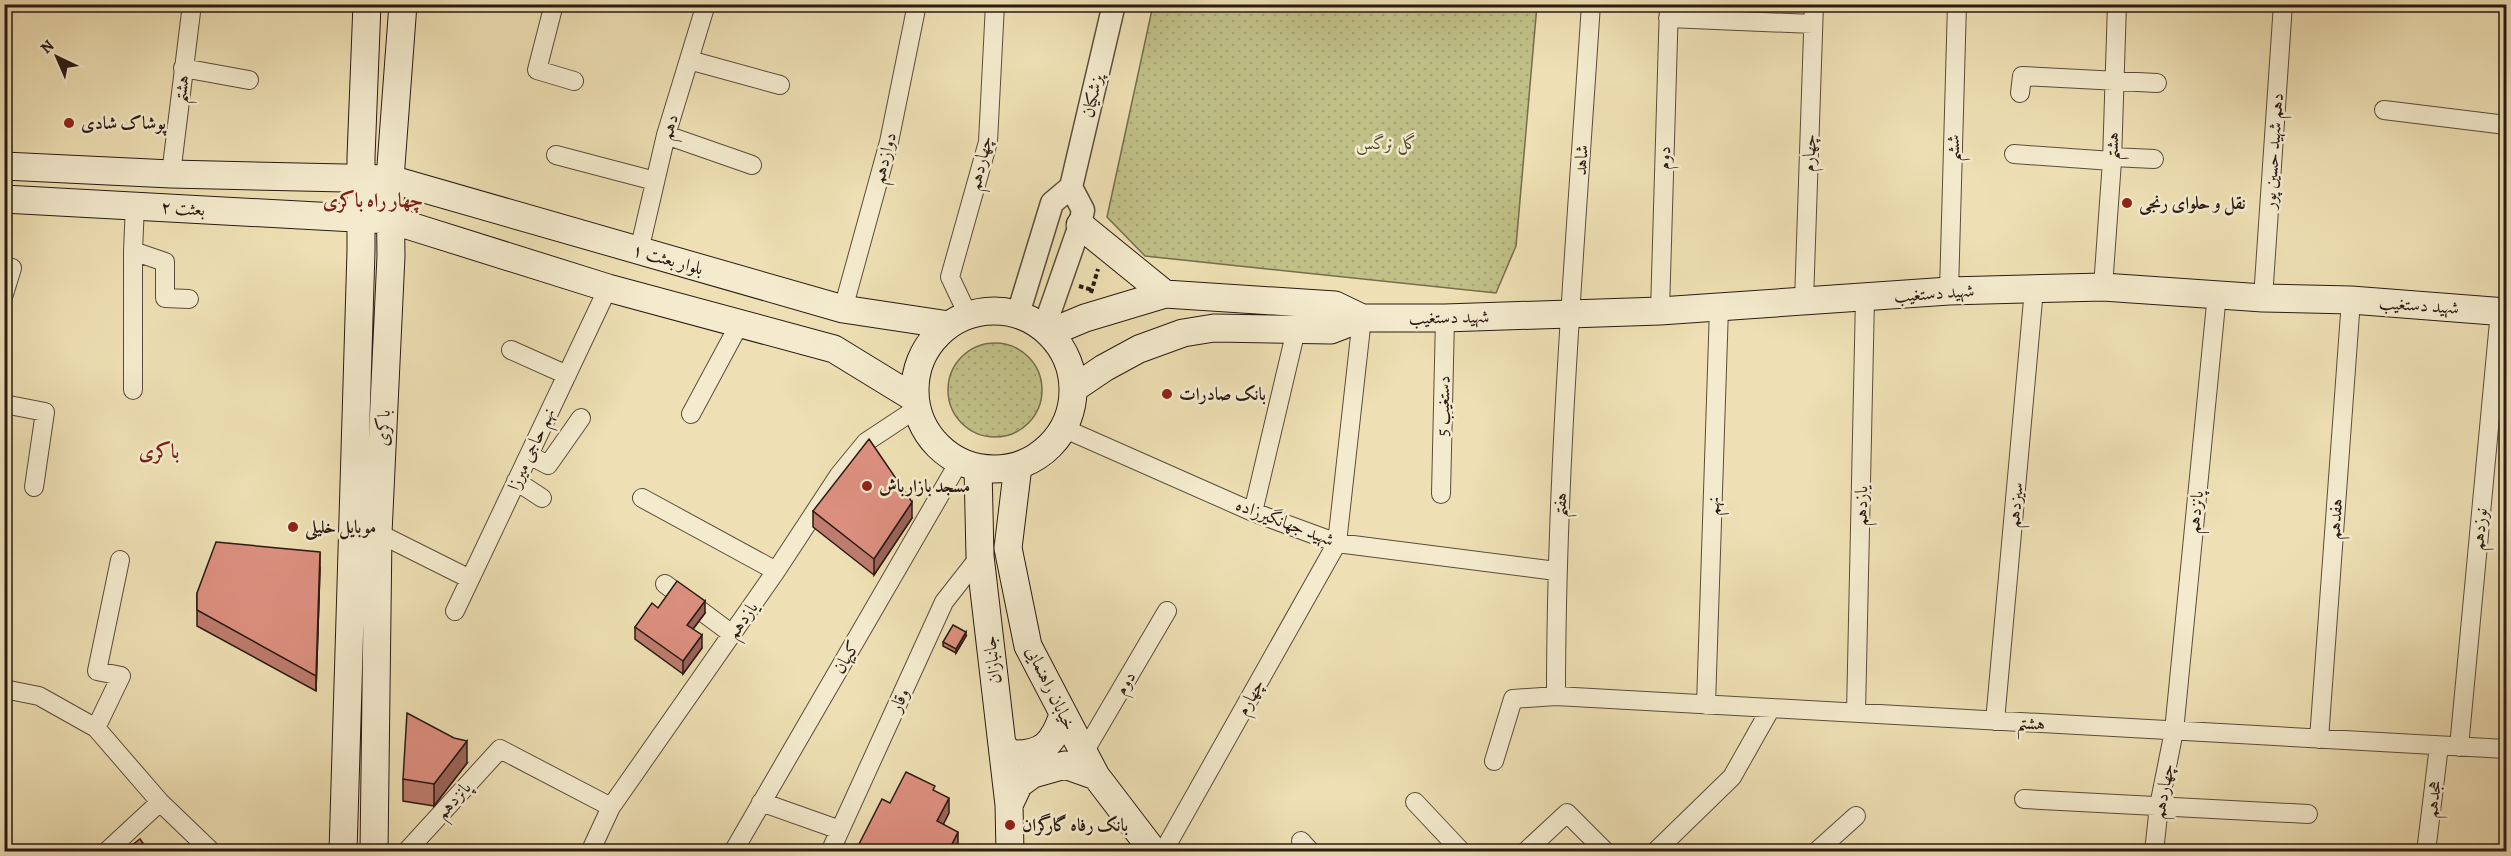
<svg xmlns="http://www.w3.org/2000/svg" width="2511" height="856" font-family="Alegreya,Amiri,serif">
<defs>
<pattern id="grass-dots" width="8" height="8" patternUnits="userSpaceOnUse" patternTransform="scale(1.5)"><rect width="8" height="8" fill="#c0c087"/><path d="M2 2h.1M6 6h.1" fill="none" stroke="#a5a474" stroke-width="1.8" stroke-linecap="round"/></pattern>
</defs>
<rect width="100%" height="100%" fill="#eee0b4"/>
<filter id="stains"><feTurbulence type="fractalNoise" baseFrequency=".00333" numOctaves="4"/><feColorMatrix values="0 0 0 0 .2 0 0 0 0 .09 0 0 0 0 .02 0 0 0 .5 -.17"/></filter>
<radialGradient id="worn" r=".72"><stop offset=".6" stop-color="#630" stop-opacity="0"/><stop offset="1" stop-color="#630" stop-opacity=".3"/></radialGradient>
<path fill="url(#grass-dots)" stroke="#756d4d" stroke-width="1.5" d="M1153 5H1537L1516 246 1496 293 1145 256 1107 217Z
M948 390a47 47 0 1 1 94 0a47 47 0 1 1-94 0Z"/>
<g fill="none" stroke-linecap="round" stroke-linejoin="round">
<g stroke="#5b4c3b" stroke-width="20">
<path id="minor" d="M554 4 537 70 574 81
M1668 18 1813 24
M689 60 780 85
M183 68 249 80
M2020 93 2022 76 2157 83
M2384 110 2506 125
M666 135 752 165
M2014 154 2112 161
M556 155 655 181
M2112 157 2154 159
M171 174 192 4
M133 251 165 262V298L189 299
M639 251 666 135 706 4
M4 267 12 268 4 294
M2103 287 2112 161 2117 4
M1949 291 1957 4
M2263 298 2283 4
M1804 301 1814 4
M843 309 889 142 917 4
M1660 311 1669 4
M968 315 950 277 988 142 995 4
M511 350 567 375
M133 390V251L135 205
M4 404 45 412 34 487
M691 414 740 323
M1063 428 1253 512 1337 543 1556 571
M529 455 548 465 581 418
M516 481 542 498
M1441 494 1445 318
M642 498 776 571
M1253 512 1296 330
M378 533 470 579
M665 584 732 634
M455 611 608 288
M4 689 39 696 96 728 160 802 212 852
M1556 696C1556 465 1576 235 1591 4
M1706 705 1719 308
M1856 713 1865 298
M1995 721 2034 289
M96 728 121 676 97 671 120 560
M2319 739 2351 300
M2459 747 2500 311
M1083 754 1167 611
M1494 761 1513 699 1556 696 2506 749
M2024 799 2308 814
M761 802 840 830
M1415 802 1462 852
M1301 841 1311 852
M106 852 160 802
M406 852 500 749 611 807
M590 852 611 807 776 571 839 475 866 442 916 409
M733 852 959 462
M830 852 944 602 980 556
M1163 852 1337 543 1362 318
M1525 852 1567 813 1606 852
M1655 852 1732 777 1771 708
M1816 852 1856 816
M2154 852 2159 806 2174 731 2217 294
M2426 852 2439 746"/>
</g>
<g stroke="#5b4c3b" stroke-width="25">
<path id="tertiary" d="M1018 314 1052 203 1071 187 1114 4
M1044 328 1080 225 1083 210 1071 187"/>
</g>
<g stroke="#2a1a13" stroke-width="29">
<path id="secondary" d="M4 166 171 174 390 179 843 309 949 325
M4 199 391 220 608 288 834 349 914 398
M1080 225 1165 294
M915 390a79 79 0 1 1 158 0a79 79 0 1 1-158 0Z
M1049 333 1085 318 1165 294 1335 305 1362 318
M1073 389 1104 368 1139 349 1183 333 1214 328 1331 330 1362 318H1445L1660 311 1949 291 2103 287 2263 298 2351 300 2506 312
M1018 466 1008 548 1028 646 1096 776 1154 852
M978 468 980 556 1009 805 1010 852
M1003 746 1011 754C1043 755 1053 744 1063 715
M1009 805 1019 784 1033 774 1065 765 1096 776
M343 852 361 251V157L367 4
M374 852 378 533 391 256 390 179 403 4"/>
</g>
<path stroke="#2a1a13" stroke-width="4" stroke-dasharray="4.5 3" stroke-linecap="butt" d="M1079 286 1092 290
M1091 293 1098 269"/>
<use href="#minor" stroke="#f4ebce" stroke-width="18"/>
<use href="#tertiary" stroke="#f4ebce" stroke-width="22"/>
<use href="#secondary" stroke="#f4ebce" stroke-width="27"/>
</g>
<path fill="#be7c6e" stroke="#2a1a13" stroke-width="1.5" d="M813 511 912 518 874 575 813 527Z
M320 568 316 691 197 626V593Z
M658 608 705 613 693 629 702 648 683 674 635 639V627Z
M966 636 956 653 943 646V642Z
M467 763 434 806 403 801V779Z"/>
<path fill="#9b655a" stroke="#2a1a13" stroke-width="1.5" d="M912 502V518L874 575V559Z
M320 552V568L316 691V676Z
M705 601V613L687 637V625Z
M966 632V636L956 653V649Z
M702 635V648L683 674V661Z
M467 741V763L434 806V784Z
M949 798V813L937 837V821Z
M958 832V847L956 852H948Z"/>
<path fill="#dd9080" stroke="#2a1a13" stroke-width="1.5" d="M869 439 912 502 874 559 813 511Z
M216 542 320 552 316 676 197 610V593Z
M677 581 705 601 687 625 702 635 683 661 635 627 652 603 658 608Z
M953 625 966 632 956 649 943 642Z
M407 713 454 738 467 741 434 784 403 779Z
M906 772 935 786 933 790 949 798 937 821 958 832 948 852H855L882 799 890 803Z
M140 839 149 852H123Z"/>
<g fill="#8f2418" stroke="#f4ebce" stroke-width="2">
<circle cx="69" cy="123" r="6"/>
<circle cx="2127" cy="203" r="6"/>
<circle cx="1167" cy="394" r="6"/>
<circle cx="867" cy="486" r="6"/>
<circle cx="293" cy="527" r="6"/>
<circle cx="1010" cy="825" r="6"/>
</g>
<g text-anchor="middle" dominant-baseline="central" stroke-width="5" stroke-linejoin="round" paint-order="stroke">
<g font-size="18" fill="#2a1a13" stroke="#f4ebce">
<text transform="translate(181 89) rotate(-83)">هشتم</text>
<text transform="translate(1092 96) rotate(-77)">پزشکیان</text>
<text transform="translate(669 127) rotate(-74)">دهم</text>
<text transform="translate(2112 146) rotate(-88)">هشتم</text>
<text transform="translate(1953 148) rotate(-89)">ششم</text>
<text transform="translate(2273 151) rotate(-86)">دهم شهید حسین پور</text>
<text transform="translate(1809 153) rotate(-88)">چهارم</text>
<text transform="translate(884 158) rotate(-76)">دوازدهم</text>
<text transform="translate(1664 158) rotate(-88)">دوم</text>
<text transform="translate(1581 160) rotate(-86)">شاهد</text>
<text transform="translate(980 163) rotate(-77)">چهاردهم</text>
<text transform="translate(183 208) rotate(4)">بعثت ۲</text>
<text transform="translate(668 259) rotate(16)">بلوار بعثت ۱</text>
<text transform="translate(1934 293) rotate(-4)">شهید دستغیب</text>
<text transform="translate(2419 305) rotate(4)">شهید دستغیب</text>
<text transform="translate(1449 317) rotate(-1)">شهید دستغیب</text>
<text transform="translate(1443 406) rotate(-89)">دستغیب 5</text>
<text transform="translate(383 428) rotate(-87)">باکری</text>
<text transform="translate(531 449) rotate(-65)">نهم حاجی میرزا</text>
<text transform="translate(1560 505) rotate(-87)">هفتم</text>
<text transform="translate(2015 505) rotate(-85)">سیزدهم</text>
<text transform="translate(1713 506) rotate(-88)">نهم</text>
<text transform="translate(1861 506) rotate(-89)">یازدهم</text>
<text transform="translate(2195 512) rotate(-84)">پانزدهم</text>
<text transform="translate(2335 519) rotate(-86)">هفدهم</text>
<text transform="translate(1285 522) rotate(21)">شهید جهانگیرزاده</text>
<text transform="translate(2479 529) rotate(-85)">نوزدهم</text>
<text transform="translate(742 620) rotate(-55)">یازدهم</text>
<text transform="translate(846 657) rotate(-60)">کیهان</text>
<text transform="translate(992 660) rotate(-97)">جانبازان</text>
<text transform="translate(1125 683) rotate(-60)">دوم</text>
<text transform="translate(1051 688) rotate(64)">خیابان راهنمایی</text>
<text transform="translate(1250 697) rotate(-61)">چهارم</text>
<text transform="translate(899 700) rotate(-66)">وقار</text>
<text transform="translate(2031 723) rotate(3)">هشتم</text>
<text transform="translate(2163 791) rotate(-80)">چهاردهم</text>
<text transform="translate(2433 799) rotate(-83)">هجدهم</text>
<text transform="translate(453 800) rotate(-48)">پانزدهم</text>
</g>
<g font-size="18" font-weight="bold" fill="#2a1a13" stroke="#f4ebce" text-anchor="start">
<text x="81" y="123">پوشاک شادی</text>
<text x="2139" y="203">نقل و حلوای رنجی</text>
<text x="1179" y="394">بانک صادرات</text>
<text x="879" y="486">مسجد بازارباش</text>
<text x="305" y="527">موبایل خلیلی</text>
<text x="1022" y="825">بانک رفاه گارگران</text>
</g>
<g font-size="18" font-style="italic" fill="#574c36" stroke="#f4ebce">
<text x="1387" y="143">گل نرگس</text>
</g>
<g font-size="20" font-weight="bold" fill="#7a1f14" stroke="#f4ebce">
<text x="373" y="200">چهار راه باکری</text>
<text x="159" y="451">باکری</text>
</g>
</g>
<rect width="2511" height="856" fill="none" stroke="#eee0b4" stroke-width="24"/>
<rect x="6" y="6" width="2499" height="844" fill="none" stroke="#2a1a13" stroke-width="3"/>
<rect x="12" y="12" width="2487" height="832" fill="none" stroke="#2a1a13" stroke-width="1.5"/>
<g transform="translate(57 57) rotate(316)" stroke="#f4ebce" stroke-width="4.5" paint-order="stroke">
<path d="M0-4.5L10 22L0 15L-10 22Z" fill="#2a1a13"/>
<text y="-9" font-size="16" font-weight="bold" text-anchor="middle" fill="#2a1a13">N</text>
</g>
<rect width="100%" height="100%" filter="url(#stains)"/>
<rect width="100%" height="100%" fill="url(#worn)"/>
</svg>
